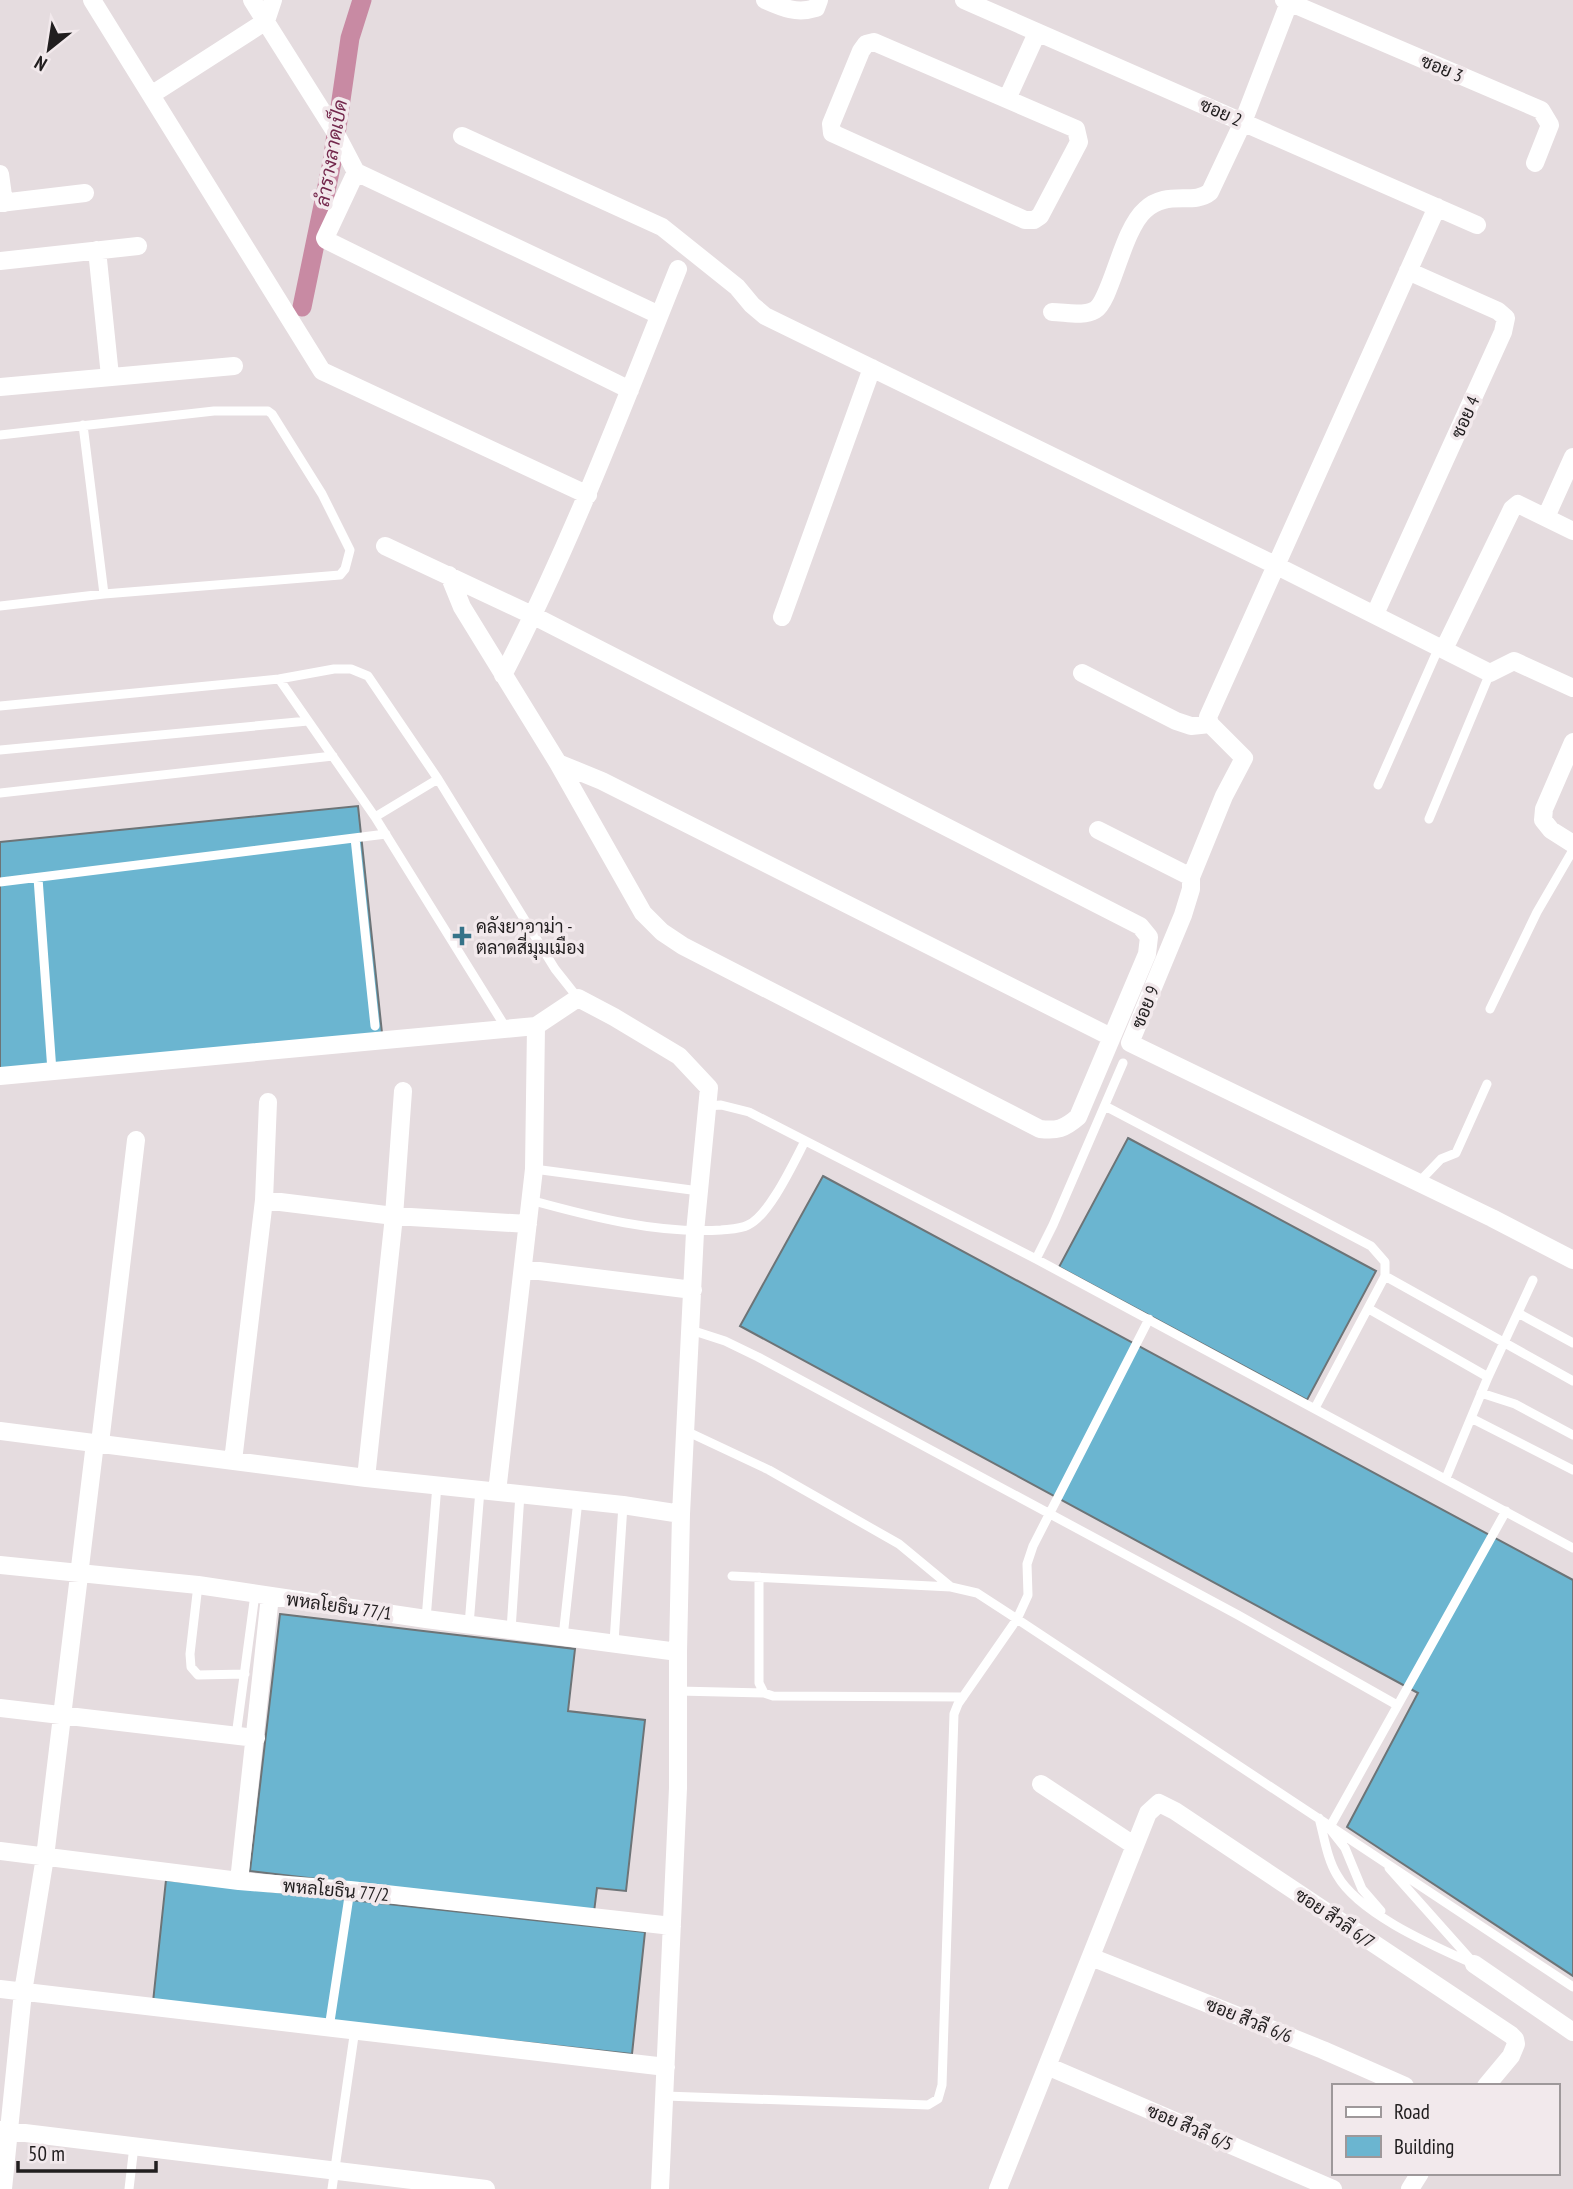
<svg xmlns="http://www.w3.org/2000/svg" width="1573" height="2189" font-family="'PT Sans Narrow',Sarabun,sans-serif">
<rect width="100%" height="100%" fill="#e5dcdf"/>
<g fill="none" stroke-linecap="round" stroke-linejoin="round">
<path stroke="#c88aa3" stroke-width="19" d="M302 307 332 162 350 38 362 0"/>
</g>
<path fill="#6bb5d0" stroke="#6d7477" stroke-width="2" d="M358 806 382 1033 0 1070V842Z
M1128 1138 1376 1271 1307 1400 1059 1267Z
M823 1176 1573 1580V1976L1347 1827 1418 1693 740 1326Z
M280 1614 575 1649 568 1711 645 1720 626 1891 597 1888 594 1912 250 1871Z
M166 1880 645 1932 632 2054 153 2002Z"/>
<g fill="none" stroke-linecap="round" stroke-linejoin="round">
<path stroke="#fff" stroke-width="9" d="M83 425 104 594
M0 435 214 411H268L272 414 322 494 350 550 345 569 340 575 104 594 0 606
M279 679 375 817 506 1028
M0 706 279 679 334 669H351L368 676 438 779 555 969 578 998
M0 750 308 721
M1378 785 1439 647
M0 793 333 756
M375 817 438 779
M1429 819 1490 673
M355 838 375 1026
M38 878 52 1071
M0 882 386 834
M1490 1009 1537 912 1573 850
M708 1106 721 1105 749 1112 1036 1259 1573 1548
M1105 1106 1371 1246 1385 1262V1276L1315 1408
M534 1169 699 1191
M1419 1182 1441 1159 1456 1153 1487 1084
M530 1200C592 1217 657 1234 721 1230 730 1229 741 1229 748 1225 769 1216 794 1162 805 1141
M1036 1259 1053 1225 1123 1063
M1385 1276 1573 1381
M1369 1309 1488 1377
M1518 1313 1573 1343
M691 1330 725 1341 758 1357 1238 1615 1397 1705
M1481 1393 1515 1404 1573 1435
M1471 1418 1573 1470
M686 1431 769 1470 899 1544 951 1587
M1446 1478 1488 1377 1533 1280
M732 1576 951 1587 977 1593 1017 1619 1028 1595 1027 1564 1033 1546 1149 1319
M759 1577V1683L764 1693 773 1696 963 1697
M198 1585 190 1654 191 1667 198 1675 245 1674
M426 1619 437 1485
M469 1625 480 1490
M511 1630 520 1494
M563 1637 578 1500
M614 1642 623 1505
M678 1691 764 1693
M236 1736 255 1594
M1319 1818C1324 1836 1327 1859 1337 1875 1359 1914 1434 1946 1474 1964
M1331 1825 1506 1511
M1330 1829 1345 1848 1362 1889 1381 1911
M1389 1868 1471 1960
M329 2028 350 1890
M665 2096 928 2105 938 2099 942 2085 954 1714 958 1704 1017 1619 1573 1987
M129 2189 134 2146
M332 2189 355 2029"/>
<path stroke="#fff" stroke-width="18" d="M92 0 322 371 588 495
M252 0 334 130 356 172 659 315
M765 0C783 8 797 14 816 8L819 0
M964 0 1477 225
M1284 0 1541 110 1550 125 1535 163
M874 42 1076 129 1079 142 1040 216 1034 220H1025L832 133 831 124 861 51 866 44Z
M151 95 266 21 273 0
M1007 99 1037 33
M462 136 662 227 737 287 752 305 765 316 1275 565 1490 673 1514 661 1573 688
M356 172 325 238 326 240 630 390
M0 174 4 203
M0 203 85 193
M1437 207 1208 717 1210 724 1244 758 1224 796 1191 877V889L1183 915 1130 1043 1492 1218 1573 1260
M97 250 110 376
M0 261 138 246
M1052 312C1065 312 1083 317 1095 310 1111 301 1122 230 1145 210 1167 189 1193 206 1210 192L1243 122 1290 0
M0 387 234 366
M1546 517 1573 457
M385 546 534 616 1140 926 1149 937 1147 954 1078 1117C1064 1129 1057 1131 1040 1129L683 946 662 932 643 913 558 763 462 607 449 575
M1375 614 1503 332 1506 318 1498 311 1408 271
M782 617 872 368
M1444 649 1512 509 1518 504 1573 531
M1082 673 1176 721 1191 726 1210 724
M503 675C571 544 623 406 678 269
M1573 742 1544 809 1543 820 1551 830 1573 844
M558 763 602 781 1111 1037
M1098 830 1191 877
M0 1076 536 1026 578 998 614 1017 679 1056 709 1088 695 1232 681 1514 678 1652V1788L660 2189
M264 1200 394 1216 528 1224
M523 1269 693 1290
M0 1431 366 1478 623 1505 681 1514
M100 1443 136 1140
M233 1461 264 1200 268 1102
M366 1478 394 1216 403 1091
M497 1492 534 1169 536 1026
M0 1565 198 1585 426 1619 678 1652
M0 1708 256 1738
M1041 1784 1135 1846
M0 1851 239 1881 350 1890 672 1926
M239 1881 270 1596
M1091 1957 1323 2050 1405 2086
M1474 1964 1573 2032
M0 1989 666 2067
M1047 2066 1333 2189
M0 2130 486 2189
M3 2189 23 1992 45 1857 95 1443
M998 2189 1148 1813 1159 1803 1175 1811 1511 2035 1515 2039 1516 2044 1511 2056 1486 2086
M1410 2189 1420 2173"/>
</g>
<path fill="#357389" stroke="#f2e9ec" stroke-width="2.5" d="M458.5 925.5h7v7h7v7h-7v7h-7v-7h-7v-7h7z"/>
<g text-anchor="middle" dominant-baseline="central" stroke-width="7" stroke-linejoin="round" paint-order="stroke">
<g font-size="18" fill="#211e1f" stroke="#f2e9ec">
<text transform="translate(1442 68) rotate(23)">ซอย 3</text>
<text transform="translate(1221 112) rotate(24)">ซอย 2</text>
<text transform="translate(1465 417) rotate(-66)">ซอย 4</text>
<text transform="translate(1145 1007) rotate(-68)">ซอย 9</text>
<text transform="translate(339 1606) rotate(8)">พหลโยธิน 77/1</text>
<text transform="translate(336 1890) rotate(5)">พหลโยธิน 77/2</text>
<text transform="translate(1335 1918) rotate(34)">ซอย สีวลี 6/7</text>
<text transform="translate(1249 2020) rotate(22)">ซอย สีวลี 6/6</text>
<text transform="translate(1190 2127) rotate(23)">ซอย สีวลี 6/5</text>
</g>
<g font-size="18" fill="#211e1f" stroke="#f2e9ec" text-anchor="start">
<text x="476" y="926">คลังยาอาม่า -<tspan x="476" dy="21">ตลาดสี่มุมเมือง</tspan></text>
</g>
<g font-size="19" font-style="italic" fill="#74284d" stroke="#f2e9ec">
<text transform="translate(331 153) rotate(-80)">ลำรางลาดเป็ด</text>
</g>
</g>
<rect x="1332" y="2084" width="228" height="91" fill="#f2e9ec" stroke="#9e989a" stroke-width="2"/>
<rect x="1346" y="2107" width="35" height="10" fill="#ffffff" stroke="#9e989a" stroke-width="2"/>
<text x="1394" y="2119" font-size="21" fill="#211e1f">Road</text>
<rect x="1346" y="2136" width="35" height="21" fill="#6bb5d0" stroke="#9e989a" stroke-width="2"/>
<text x="1394" y="2154" font-size="21" fill="#211e1f">Building</text>
<g transform="translate(49 49) rotate(210)" stroke="#f2e9ec" stroke-width="5" paint-order="stroke">
<path d="M0-5L12 26L0 18L-12 26Z" fill="#211e1f"/>
<text y="-10" font-size="19" font-weight="bold" text-anchor="middle" fill="#211e1f">N</text>
</g>
<path d="M18 2161v10h138v-10" fill="none" stroke="#211e1f" stroke-width="3.5"/>
<text x="28" y="2161" font-size="21" fill="#211e1f" stroke="#f2e9ec" stroke-width="5" paint-order="stroke">50 m</text>
</svg>
